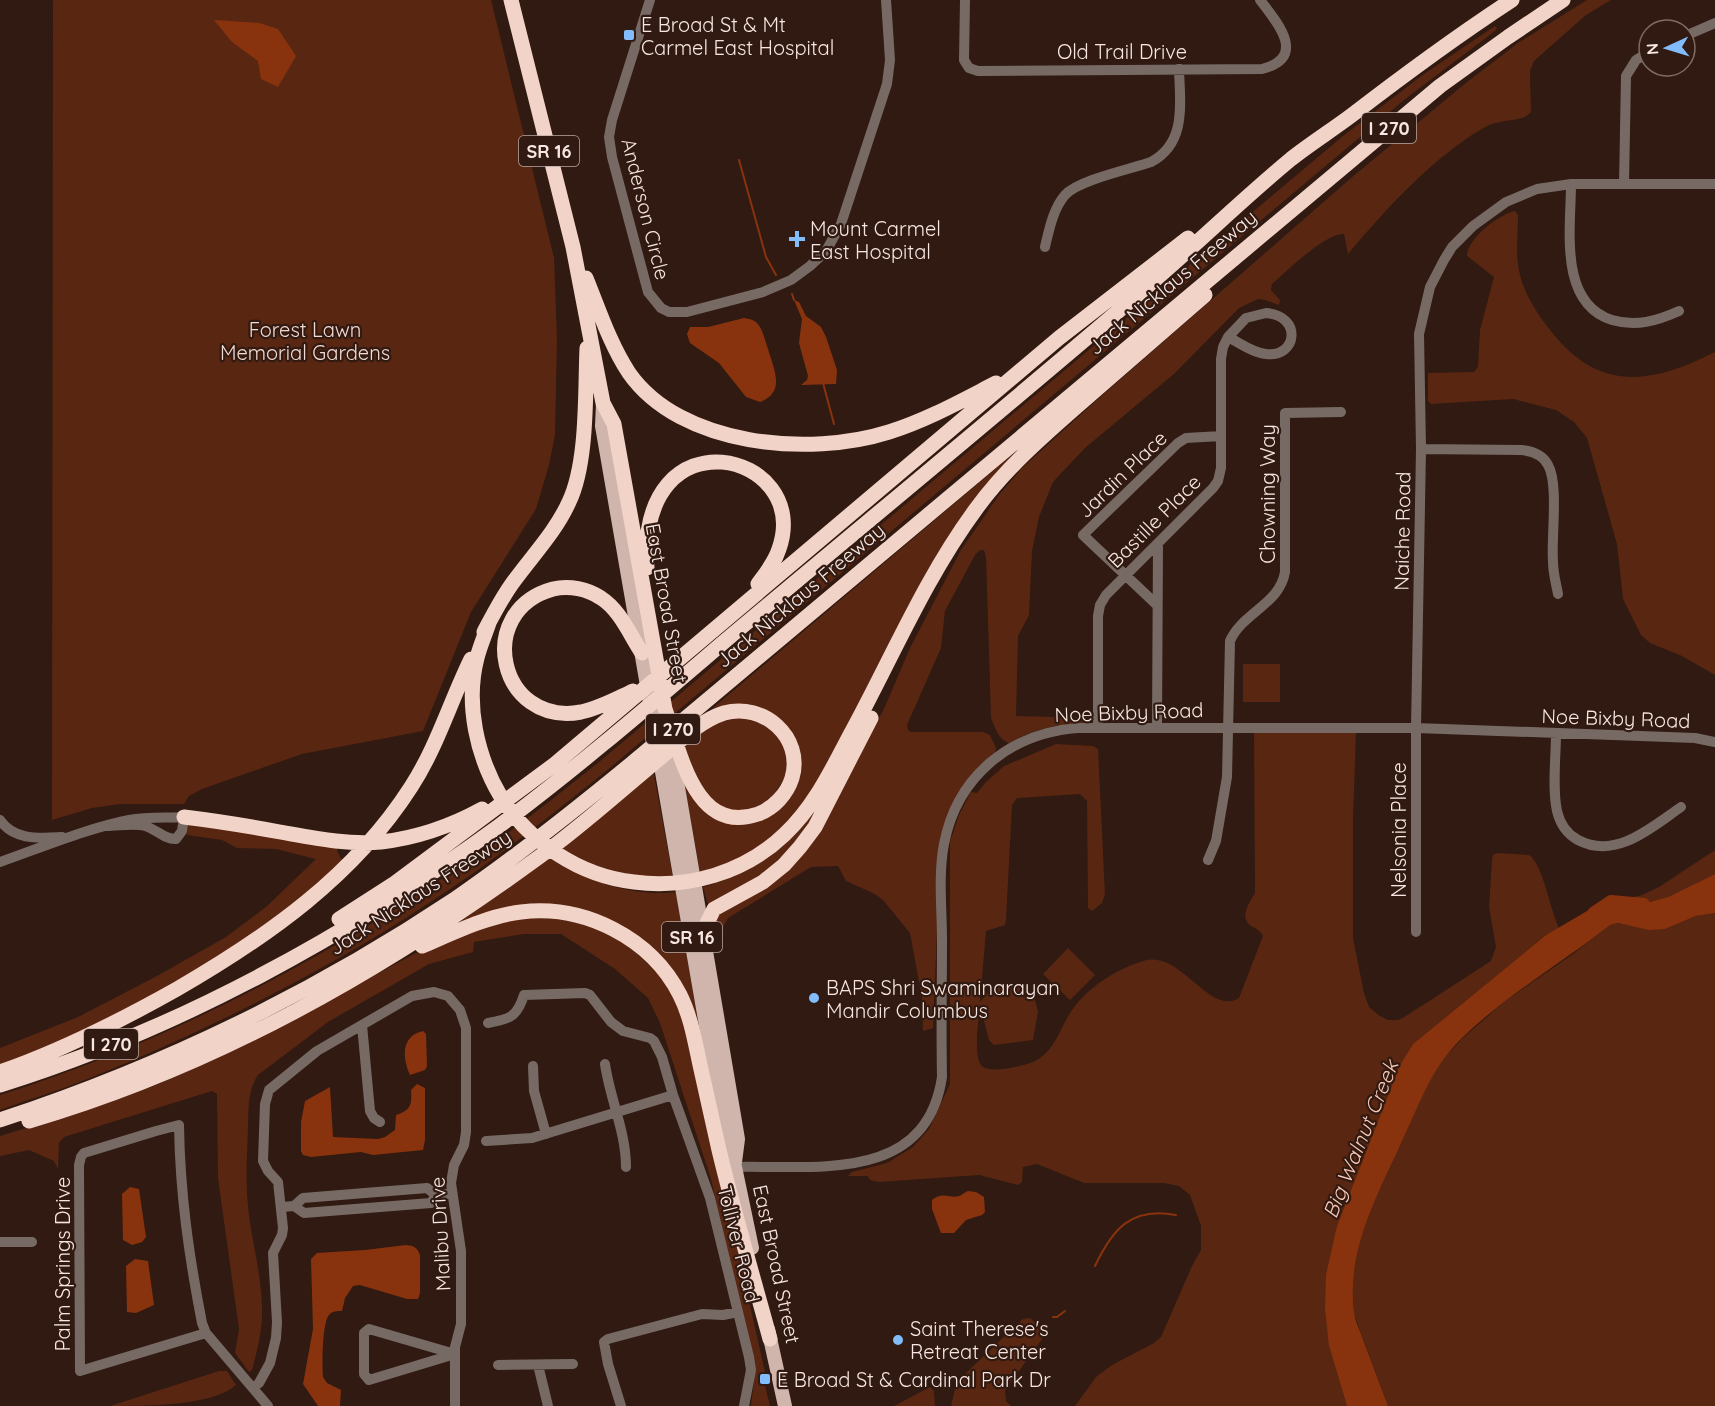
<svg xmlns="http://www.w3.org/2000/svg" width="1715" height="1406" font-family="Quicksand,sans-serif">
<rect width="100%" height="100%" fill="#301a11"/>
<path fill="#592612" d="M53 0H491L554 258 557 339 555 435 549 465 536 509 471 612 423 731 302 754 202 789 189 796 184 804H120L92 808 52 820Z
M1587 0H1611L1586 15 1534 61 1530 71 1531 112C1522 122 1508 119 1496 123 1489 124 1482 129 1475 133 1427 164 1385 210 1348 254L1344 234C1325 233 1287 271 1272 284L1271 290 1280 300 1279 305 1265 300 1258 299 1239 308 1175 373 1085 448 1053 482 1039 517 1032 551 1029 615 1018 636 1016 716 1092 718 1090 722 1054 726 1029 733 1009 743C999 740 995 728 991 718L986 557 984 550H980L975 555 945 611 941 648 907 725 908 730 911 732H983L990 735 996 748 995 752 979 766 951 808 938 909 933 1028 923 1031 922 998 910 933 883 900 873 893 846 881 838 866 811 867 728 918 723 927 719 953 714 921 715 915 771 881 858 752 883 711 910 648 961 550 999 495 1022 468 1098 399 1351 178 1467 82 1518 43Z
M1495 26 1497 28 1495 31 1404 100 605 772C556 811 508 850 456 885 342 963 218 1026 90 1078 61 1090 30 1099 0 1110V1095C180 1038 349 947 502 837 536 813 567 787 599 762L1343 136 1424 74Z
M1515 211 1518 215C1518 234 1515 255 1520 275 1525 295 1538 315 1551 331 1599 393 1652 384 1715 352V675L1682 656 1650 643 1641 635 1623 599 1617 544 1587 438 1574 422 1556 410 1513 399 1431 404 1428 401V373L1474 372 1478 367 1480 330 1494 277 1467 256C1467 239 1499 214 1515 211Z
M1026 443 1002 470 799 813 752 854 700 873 685 786 727 820 790 793 784 727 713 711 714 707Z
M1243 664H1280V702H1243Z
M736 718 755 720 769 726 783 744 787 760 786 775 772 799 747 811 722 809 701 793 684 745 718 721Z
M1254 732H1356L1353 818V938L1364 993 1369 1007 1380 1016 1388 1020H1398L1406 1016 1491 961 1496 947 1489 907 1492 860 1493 855 1497 853 1529 855C1543 864 1550 910 1559 928L1546 935 1413 1044 1400 1065 1337 1226 1329 1346 1347 1406H1075L1096 1377 1112 1365 1154 1343 1161 1337 1192 1266 1201 1250V1226L1190 1195 1179 1186 1164 1183H1084L1037 1164 1023 1167 1022 1182 1018 1185 979 1175 879 1182 870 1180 868 1176H848L852 1172 887 1163 913 1147 929 1129 950 1084V842L959 815 971 792 977 793 986 782 1004 766 1056 744 1093 746 1098 749 1105 894 1102 903 1092 911 1088 908 1087 801 1080 794 1017 798 1012 805 1006 920 1005 925 986 931 980 1002 992 988 1012 984 1033 992 1038 1012 1033 1040 994 1045 989 1040 980 1005C979 1017 972 1060 983 1067 989 1071 1003 1069 1010 1068 1019 1066 1032 1064 1040 1058 1055 1048 1061 1027 1070 1013 1086 988 1116 969 1143 961 1181 949 1209 1017 1239 998L1263 936C1260 930 1256 929 1251 926 1239 917 1249 903 1255 893Z
M653 770 673 877 643 878 592 866 560 848Z
M821 802 814 820 773 869 709 907 703 887C753 873 792 845 821 802Z
M188 822 338 847 337 851 343 862 306 898 193 974 79 1034 0 1067V1048L78 1017 157 976 226 937 266 907 316 859 276 849 237 848 222 840 187 835Z
M1715 850V874L1668 897 1646 903H1612L1642 895 1659 887Z
M548 857C584 881 632 897 676 892L705 1064 665 966 569 909 443 930Z
M1715 913V1406H1388L1354 1314 1352 1280 1356 1251 1371 1208 1404 1137 1422 1095 1439 1063 1463 1038 1504 1002 1573 954 1610 925 1618 923 1649 929H1665L1696 916Z
M543 915 610 931 662 975 686 1022 765 1372 762 1373 770 1406H751L754 1381 736 1287 711 1179 660 1023 648 998 615 969 561 934H524L474 942 473 952 429 964 328 1022 258 1075C247 1091 249 1108 248 1128 247 1156 245 1186 249 1215 253 1245 261 1275 262 1306 263 1328 258 1348 252 1370L249 1372 235 1353 239 1329 218 1178 217 1094 212 1091 64 1137 59 1143 58 1169 54 1161 29 1150 0 1156V1136L108 1103 161 1083 242 1046 416 953 469 931 502 921Z
M1068 948 1095 975 1070 1000 1043 974Z
M1030 1318 1045 1331V1335L1005 1390 1006 1401 1011 1406H951L955 1389 963 1376 1013 1328 1023 1319Z
M219 1371H227L236 1385C213 1406 145 1406 110 1406Z
M930 1387 934 1391 935 1406H894Z"/>
<path fill="#89330e" d="M214 20 259 23 278 29 296 56 278 87 261 79 258 61 232 42Z
M794 300 799 302 806 316 821 327 826 337 837 370 836 384 801 385 807 380 808 376 799 343 802 319Z
M744 318C749 319 753 319 757 323 763 329 765 341 768 349 774 370 786 392 760 402L746 397 719 363 690 343 687 334 690 327H708Z
M1715 874V913L1696 916 1665 929 1649 930 1618 923 1610 925C1562 963 1506 995 1462 1038 1431 1068 1421 1101 1403 1139 1378 1195 1346 1249 1354 1312 1355 1322 1361 1332 1364 1342 1372 1363 1380 1385 1388 1406H1347L1329 1346 1325 1308 1326 1275 1337 1226 1400 1065 1413 1044 1546 935 1594 907 1612 903H1646L1668 897Z
M423 1031 426 1034 427 1066 425 1070 410 1075C402 1058 401 1036 423 1031Z
M417 1084 425 1088V1140L423 1150 373 1155 361 1152 311 1157 303 1155 301 1151V1122L305 1101 330 1087 333 1137 378 1139 385 1137 395 1130 396 1115C411 1110 412 1105 411 1090Z
M130 1187 139 1189 146 1237 142 1242 132 1245 123 1240 122 1194Z
M968 1191 976 1192 984 1197 985 1212 982 1215 966 1220 954 1233H941L932 1209V1200C943 1191 949 1199 959 1196 962 1195 965 1192 968 1191Z
M406 1245C414 1246 417 1247 420 1255V1293L418 1299H407L360 1285 353 1286 345 1298 342 1311C337 1311 332 1311 329 1315 322 1323 322 1367 323 1377L327 1383 341 1390 340 1406H318L303 1384 313 1329 311 1259 317 1253 365 1250Z
M135 1259 148 1261 154 1305 136 1313 127 1312 126 1266Z"/>
<g fill="none" stroke-linecap="round" stroke-linejoin="round">
<path stroke="#89330e" stroke-width="2" d="M739 160 766 257 776 275
M792 294 794 300
M823 383 834 424
M1095 1266C1112 1230 1131 1206 1176 1215
M1053 1317H1057L1065 1311"/>
<path stroke="#89330e" stroke-width="12" d="M1593 913 1611 901 1644 904"/>
<path stroke="#776a65" stroke-width="10" d="M650 0 612 120 609 137 612 157 648 292 661 308 669 312H687L763 292 791 280 810 266 826 251 841 224 887 84 890 60 886 0
M965 0 964 60 969 68 978 71 1262 69C1308 57 1277 22 1260 0
M1685 36 1715 23
M1571 184C1571 227 1558 303 1612 320 1636 327 1657 321 1679 311
M1624 184 1626 76 1636 60 1649 52
M1045 247C1049 230 1053 209 1065 195 1078 180 1131 169 1151 162 1187 143 1180 103 1179 69
M1266 313C1303 316 1297 358 1266 354 1253 353 1240 343 1228 337L1246 318Z
M1421 449 1521 450C1532 451 1543 455 1548 465 1559 484 1551 538 1553 562 1553 573 1556 583 1558 594
M1157 605 1083 535 1178 443 1186 438 1221 436
M1098 727V616L1100 605 1106 595 1213 488 1218 481 1221 468V359L1223 347 1228 337
M1157 727 1158 544
M1556 733C1556 757 1552 788 1557 811 1560 824 1567 834 1578 840 1616 860 1652 827 1681 807
M0 820C14 841 40 838 62 837
M1208 860 1216 841 1227 777 1230 641C1242 613 1280 604 1285 572V413L1341 412
M0 862C40 848 88 828 129 820 147 817 166 818 184 817L182 831 176 839C165 840 156 829 145 826 134 823 119 826 106 826
M1416 932V728L1421 449 1419 334 1430 287 1444 260 1452 247 1473 226 1506 202 1537 189 1571 184H1715
M488 1023C510 1019 517 1017 524 995L585 993 590 995 611 1022 623 1031 650 1038 654 1041 662 1057 673 1095 710 1198 749 1357 751 1370 744 1406
M362 1025 370 1111 374 1118 380 1122
M605 1064C610 1099 626 1132 626 1167
M533 1066 534 1091 546 1134
M486 1141 532 1138 673 1095
M735 1167C815 1165 926 1184 942 1077 941 1032 942 986 942 940 942 909 938 875 944 844 957 776 1010 733 1078 728H1416L1695 738 1715 742
M294 1206 304 1213 431 1203 436 1195
M282 1207 294 1206 303 1198 427 1188 436 1195 452 1193
M0 1242H32
M369 1329 455 1354 369 1380 364 1374V1333Z
M206 1333 80 1371 79 1165 81 1157 84 1153 156 1131 179 1125C180 1194 189 1256 202 1323L206 1333 268 1406
M498 1365 573 1364
M538 1365 548 1406
M253 1388 259 1383 270 1363 276 1338 277 1322 273 1253 282 1235 283 1228 278 1182 268 1171 263 1161 265 1104 269 1090 317 1051 412 996 434 992 448 996 460 1010 466 1028V1132L464 1145 454 1165 451 1183 461 1251V1324L455 1347V1406
M621 1406 608 1364 604 1342 608 1339 702 1314 723 1315 738 1312"/>
<path stroke="#cfb5ac" stroke-width="14" d="M603 403 602 426 726 1141 735 1167 752 1248
M670 740 738 1139 735 1162
M768 1329 785 1406"/>
<path stroke="#f2d3c8" stroke-width="15" d="M586 278C599 310 610 344 629 373 681 447 810 457 889 432 927 420 961 401 996 383
M647 568C637 408 813 452 779 549 775 562 766 573 758 584
M489 623C485 635 480 646 477 658 465 704 477 757 501 797 530 843 580 876 634 882 688 889 744 873 784 835 814 807 831 771 850 735 891 660 925 578 976 509 1008 465 1050 430 1091 394 1129 361 1167 328 1205 295
M484 632C493 615 502 597 514 581 533 555 556 531 569 502 588 462 585 392 587 348
M633 691C616 699 600 708 581 712 499 727 473 611 553 589 569 585 588 589 601 598 620 610 630 635 642 653
M184 817C217 821 248 826 280 832 314 838 347 845 381 842 416 838 451 826 482 809
M339 919 395 883 555 764 1059 338 1188 238
M704 937 706 925 714 909 763 882 784 865 800 847 815 827 871 718
M422 946C453 933 487 916 521 912 584 904 651 938 680 995 691 1017 695 1042 700 1065 706 1093 713 1122 719 1150 734 1213 753 1276 770 1339
M0 1072C61 1051 120 1021 177 989 267 937 354 876 411 787 437 747 450 702 471 659
M0 1085C177 1030 350 935 499 826 577 768 651 704 725 641 869 520 1014 401 1157 278 1202 239 1245 197 1291 159 1310 144 1332 130 1352 115 1404 75 1457 36 1512 0
M0 1120C161 1067 314 993 455 899 516 857 574 811 631 764L1440 86 1508 37 1563 0
M29 1121C215 1067 384 970 539 857 581 827 619 792 659 759 678 743 699 721 724 713 763 702 804 737 792 778 787 794 774 808 758 814 694 836 680 750 665 709L614 424 603 403 573 247 511 0"/>
</g>
<g fill="#82bcfa" stroke="#301a11" stroke-width="2">
<rect x="623" y="29" width="12" height="12" rx="3"/>
<path d="M794 230h6v6h6v6h-6v6h-6v-6h-6v-6h6z"/>
<circle cx="814" cy="998" r="6"/>
<circle cx="898" cy="1340" r="6"/>
<rect x="759" y="1373" width="12" height="12" rx="3"/>
</g>
<g text-anchor="middle" dominant-baseline="central" stroke-width="4.5" stroke-linejoin="round" paint-order="stroke">
<g fill="#301a11" stroke="#bba9a3" stroke-width="1.5">
<rect x="1362" y="113" width="54" height="30" rx="4.5"/>
<rect x="519" y="136" width="60" height="30" rx="4.5"/>
<rect x="646" y="714" width="54" height="30" rx="4.5"/>
<rect x="662" y="922" width="60" height="30" rx="4.5"/>
<rect x="84" y="1029" width="54" height="30" rx="4.5"/>
</g>
<g font-size="18" font-weight="bold" fill="#f7e6e1">
<text x="1389" y="128">I 270</text>
<text x="549" y="151">SR 16</text>
<text x="673" y="729">I 270</text>
<text x="692" y="937">SR 16</text>
<text x="111" y="1044">I 270</text>
</g>
<g font-size="20" fill="#f7e6e1" stroke="#301a11" text-anchor="start">
<text x="641" y="24">E Broad St &amp; Mt<tspan x="641" dy="23">Carmel East Hospital</tspan></text>
<text x="810" y="228">Mount Carmel<tspan x="810" dy="23">East Hospital</tspan></text>
<text x="826" y="987">BAPS Shri Swaminarayan<tspan x="826" dy="23">Mandir Columbus</tspan></text>
<text x="910" y="1328">Saint Therese's<tspan x="910" dy="23">Retreat Center</tspan></text>
<text x="777" y="1379">E Broad St &amp; Cardinal Park Dr</text>
</g>
<g font-size="20" fill="#f7e6e1" stroke="#301a11">
<text x="1122" y="51">Old Trail Drive</text>
<text transform="translate(646 209) rotate(76)">Anderson Circle</text>
<text transform="translate(1172 282) rotate(-40)">Jack Nicklaus Freeway</text>
<text transform="translate(1122 474) rotate(-44)">Jardin Place</text>
<text transform="translate(1267 494) rotate(-90)">Chowning Way</text>
<text transform="translate(1154 521) rotate(-45)">Bastille Place</text>
<text transform="translate(1402 531) rotate(-89)">Naiche Road</text>
<text transform="translate(800 595) rotate(-40)">Jack Nicklaus Freeway</text>
<text transform="translate(667 603) rotate(80)">East Broad Street</text>
<text transform="translate(1129 712) rotate(-2)">Noe Bixby Road</text>
<text transform="translate(1616 718) rotate(2)">Noe Bixby Road</text>
<text transform="translate(1398 830) rotate(-90)">Nelsonia Place</text>
<text transform="translate(420 892) rotate(-33)">Jack Nicklaus Freeway</text>
<text transform="translate(440 1234) rotate(-93)">Malibu Drive</text>
<text transform="translate(739 1244) rotate(76)">Tolliver Road</text>
<text transform="translate(62 1264) rotate(-90)">Palm Springs Drive</text>
<text transform="translate(777 1264) rotate(78)">East Broad Street</text>
</g>
<g font-size="20" fill="#f3d9d0" stroke="#301a11">
<text x="305" y="329">Forest Lawn<tspan x="305" dy="23">Memorial Gardens</tspan></text>
</g>
<g font-size="21" font-style="italic" fill="#f9c7b5" stroke="#301a11">
<text transform="translate(1360 1139) rotate(-68)">Big Walnut Creek</text>
</g>
</g>
<g transform="translate(1667 48) rotate(266)"><circle r="28" fill="#301a11" stroke="#806c64" stroke-width="1.5"/>
<path d="M0-4.5L10 22L0 15L-10 22Z" fill="#82bcfa"/>
<text y="-9" font-size="16" font-weight="bold" text-anchor="middle" fill="#f7e6e1">N</text>
</g>
</svg>
